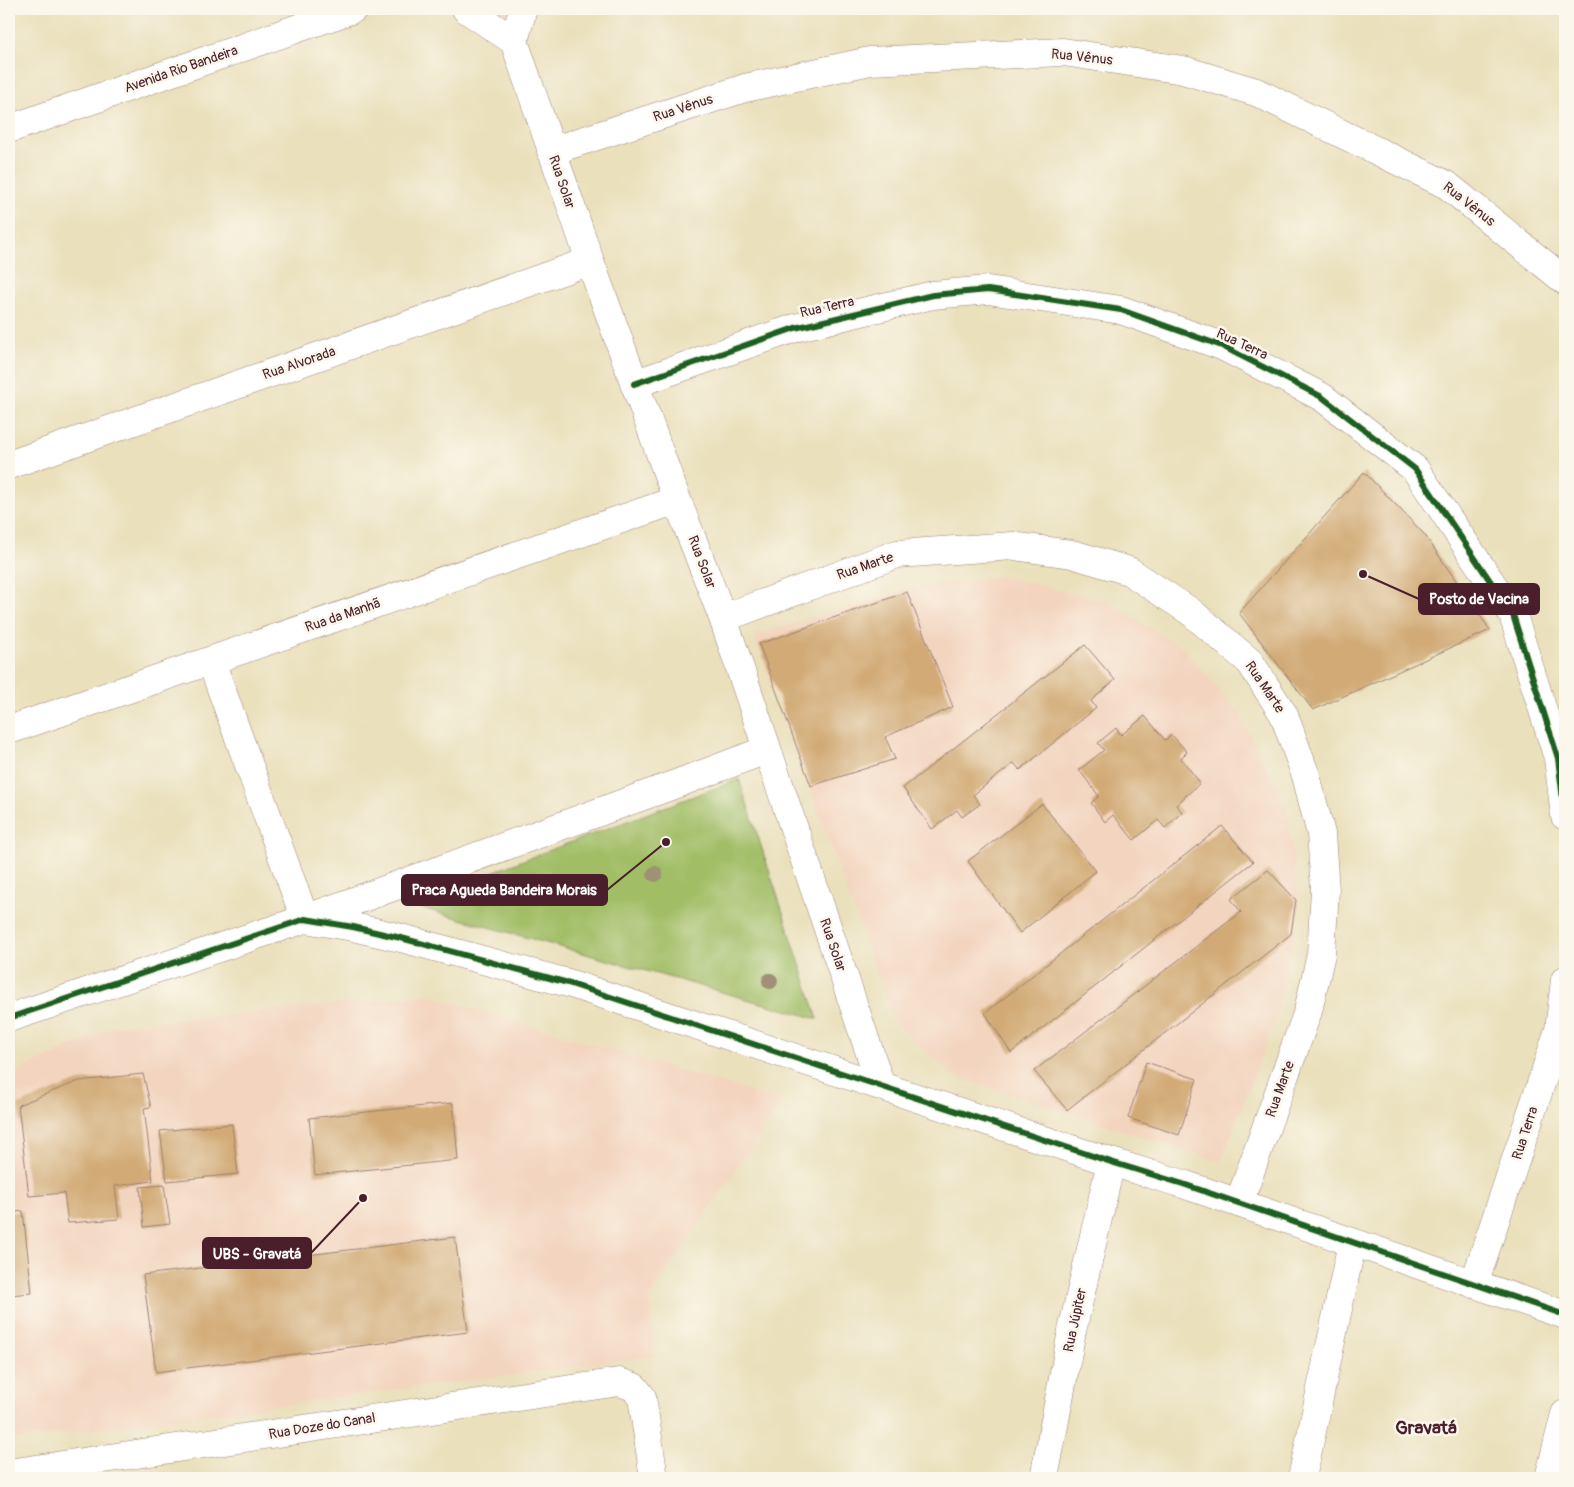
<svg xmlns="http://www.w3.org/2000/svg" width="1574" height="1487" font-family="Pangolin,sans-serif">
<rect width="100%" height="100%" fill="#fbf7ec"/>
<filter id="ink" filterUnits="userSpaceOnUse"><feTurbulence type="fractalNoise" baseFrequency=".02" numOctaves="2"/><feDisplacementMap in="SourceGraphic" scale="10" xChannelSelector="R" yChannelSelector="G"/><feConvolveMatrix kernelMatrix="1 2 1 2 8 2 1 2 1" color-interpolation-filters="sRGB"/></filter>
<filter id="wash" filterUnits="userSpaceOnUse"><feTurbulence type="fractalNoise" baseFrequency=".0096" numOctaves="4" result="noise"/><feDisplacementMap in="SourceGraphic" scale="20" xChannelSelector="R" yChannelSelector="G"/><feGaussianBlur stdDeviation="1.12" result="paint"/><feColorMatrix in="noise" values="0 0 0 0 0 0 0 0 0 0 0 0 0 0 0 0 0 1.4 0 .05"/><feComposite in="paint" operator="in"/></filter>
<g filter="url(#wash)">
<rect width="100%" height="100%" fill="#eae0bc"/>
<path fill="#f3d4be" d="M1002 576 1107 602 1182 647 1239 713 1287 809 1300 906 1277 1015 1221 1162 953 1076 895 1024 754 635 913 587Z
M428 995 783 1101 650 1296 655 1356 9 1441V1075L115 1026Z"/>
<path fill="#a1be66" stroke="#766e48" d="M739 779 818 1019 407 904Z"/>
<g id="blocks">
<path fill="#d1aa76" d="M1364 472 1424 534 1490 630 1313 710 1239 613Z
M907 592 953 707 885 737 895 759 811 786 759 644Z
M1085 645 1115 680 1091 701 1096 708 1020 770 1014 763 973 795 980 804 962 817 957 810 932 829 903 788Z
M1145 716 1165 740 1172 735 1187 752 1181 758 1200 783 1176 805 1182 812 1165 828 1158 820 1134 840 1113 815 1105 822 1091 803 1099 796 1079 770 1104 750 1098 743 1116 728 1121 735Z
M1042 804 1096 871 1020 933 968 861Z
M1222 826 1253 862 1011 1053 985 1013Z
M1268 870 1296 900 1291 934 1067 1110 1034 1071 1241 912 1231 899Z
M1146 1062 1197 1079 1179 1135 1128 1118Z
M143 1074 151 1107 144 1108 153 1181 115 1186 119 1219 68 1223 64 1193 29 1196 18 1105 79 1081Z
M453 1103 458 1160 315 1175 309 1118Z
M232 1124 238 1174 167 1181 160 1131Z
M164 1185 170 1224 144 1227 140 1187Z
M23 1211 32 1293 9 1295V1213Z
M455 1237 468 1332 156 1372 143 1275Z"/>
</g>
</g>
<g filter="url(#ink)">
<use href="#blocks" fill-opacity="0" stroke="#9a8074" stroke-width="1"/>
<g fill="none" stroke-linecap="round" stroke-linejoin="round">
<g stroke="#9a8074" stroke-width="29">
<path id="street" d="M466 9 514 41
M523 9 514 41 590 261 677 500 723 618 881 1086
M551 151 745 88 870 61 1063 52 1183 70 1256 92 1447 185 1565 281
M634 384 795 328 933 295 988 290 1121 310 1222 346 1322 397 1415 469 1513 615 1558 758 1565 816
M9 465 590 261
M723 618 897 554 1013 546 1072 554 1129 571 1191 612 1250 662 1284 715 1306 776 1321 834 1325 890 1321 954 1308 1011 1239 1203
M211 661 305 919 676 784 766 750
M9 730 677 500
M1474 1284 1559 1030 1565 980
M9 1473 619 1382 634 1387 642 1397 654 1478
M1044 1478 1072 1331 1111 1162
M1302 1478 1352 1243
M1549 1478 1565 1414"/>
</g>
<g stroke="#9a8074" stroke-width="29">
<path id="secondary" d="M9 129 353 9
M9 1018 305 919 353 927 401 938 568 983 1111 1162 1183 1184 1565 1315"/>
</g>
<use href="#street" stroke="#fff" stroke-width="28"/>
<use href="#secondary" stroke="#fff" stroke-width="28"/>
<g stroke="#fbf7ec" stroke-width="9">
<path id="cycleway" d="M634 384 795 328 933 295 988 290 1121 310 1222 346 1322 397 1415 469 1513 615 1558 758 1565 816
M9 1018 305 919 353 927 401 938 568 983 1111 1162 1183 1184 1565 1315"/>
</g>
<use href="#cycleway" stroke="#1b5e20" stroke-width="6"/>
</g>
<g fill="#a09076">
<circle cx="655" cy="874" r="8"/>
<circle cx="770" cy="981" r="8"/>
</g>
</g>
<g text-anchor="middle" dominant-baseline="central" stroke-width="5" stroke-linejoin="round" paint-order="stroke">
<g font-size="14" fill="#4a1f2b" stroke="#fbf7ec">
<text transform="translate(1082 57) rotate(6)">Rua Vênus</text>
<text transform="translate(181 69) rotate(-19)">Avenida Rio Bandeira</text>
<text transform="translate(683 108) rotate(-18)">Rua Vênus</text>
<text transform="translate(562 182) rotate(71)">Rua Solar</text>
<text transform="translate(1469 204) rotate(38)">Rua Vênus</text>
<text transform="translate(827 307) rotate(-13)">Rua Terra</text>
<text transform="translate(1242 344) rotate(25)">Rua Terra</text>
<text transform="translate(299 363) rotate(-19)">Rua Alvorada</text>
<text transform="translate(702 562) rotate(69)">Rua Solar</text>
<text transform="translate(865 566) rotate(-19)">Rua Marte</text>
<text transform="translate(343 615) rotate(-19)">Rua da Manhã</text>
<text transform="translate(1265 687) rotate(56)">Rua Marte</text>
<text transform="translate(833 945) rotate(71)">Rua Solar</text>
<text transform="translate(1280 1089) rotate(-70)">Rua Marte</text>
<text transform="translate(1525 1133) rotate(-72)">Rua Terra</text>
<text transform="translate(1075 1320) rotate(-78)">Rua Júpiter</text>
<text transform="translate(322 1426) rotate(-9)">Rua Doze do Canal</text>
</g>
<g font-size="19" font-weight="bold" fill="#4a1f2b" stroke="#fbf7ec">
<text x="1426" y="1428">Gravatá</text>
</g>
</g>
<path fill="none" stroke="#4a1f2b" stroke-width="2" d="M1363 574L1419 599M666 842L607 890M363 1198L311 1253"/>
<g fill="#4a1f2b" stroke="#fbf7ec" stroke-width="2">
<circle cx="1363" cy="574" r="5"/>
<circle cx="666" cy="842" r="5"/>
<circle cx="363" cy="1198" r="5"/>
</g>
<g fill="#4a1f2b" stroke="#4a1f2b" stroke-width="2">
<rect x="1419" y="584" width="120" height="30" rx="5"/>
<rect x="402" y="875" width="205" height="30" rx="5"/>
<rect x="203" y="1238" width="108" height="30" rx="5"/>
</g>
<g font-size="15" text-anchor="middle" font-weight="bold" fill="#fff">
<text x="1479" y="604">Posto de Vacina</text>
<text x="504" y="895">Praca Agueda Bandeira Morais</text>
<text x="257" y="1259">UBS - Gravatá</text>
</g>
<rect width="1574" height="1487" fill="none" stroke="#fbf7ec" stroke-width="30"/>
</svg>
